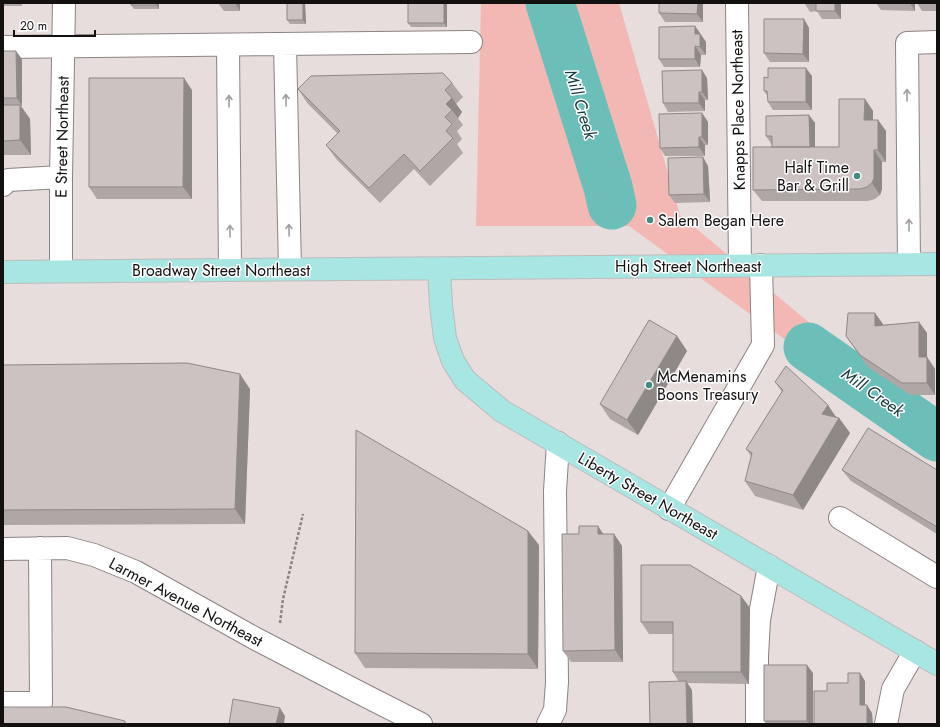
<svg xmlns="http://www.w3.org/2000/svg" width="940" height="727" font-family="Jost,sans-serif">
<rect width="100%" height="100%" fill="#e6dddc"/>
<path fill="#f4b8b4" d="M481 3H619L680 215 866 370 937 416V454L856 391 629 226H476Z"/>
<g fill="none" stroke-linecap="round" stroke-linejoin="round">
<path stroke="#6cbfb9" stroke-width="49" d="M550 3 608 187 612 205
M808 347 937 437"/>
<g stroke="#8c8383" stroke-width="24">
<path id="minor" d="M737 3 740 265
M228 45 230 270
M285 45 290 269
M3 47 471 42
M3 185 8 180 61 177
M909 264 907 43 937 42
M61 271V177L64 3
M669 509 763 345 761 265
M840 518 937 577
M3 549 67 548 94 555 136 572 256 639 360 693 421 724
M3 703H41L40 548
M548 724 555 710 557 682 555 491 558 443
M757 724V656L759 620 769 566
M886 724 893 689 915 651"/>
</g>
<g stroke="#bdbcbc" stroke-width="24">
<path id="major" d="M439 269 441 305 445 338 453 361 465 380 502 411 937 664
M3 272 937 264"/>
</g>
<path stroke="#898383" stroke-width="2.5" stroke-dasharray="3 2" stroke-linecap="butt" d="M280 623 283 599 303 514"/>
<use href="#minor" stroke="#fff" stroke-width="22"/>
<use href="#major" stroke="#a7e6e2" stroke-width="22"/>
</g>
<path fill="#afa7a6" d="M3 3H22V6H3Z
M131 3H159V9H134L131 5Z
M218 3H240V11H224Z
M305 3 306 24H290L287 20Z
M447 3V27H411L408 23Z
M703 3V22H665L659 13Z
M800 3H841V19H822L817 11 810 12 805 4H801Z
M876 3H915V11L881 10Z
M917 3H937V11H922Z
M804 19 809 28V62H770L764 53Z
M695 26 706 42V55H701L700 67H664L659 59Z
M3 51 22 59V106H21L30 119 31 155H3Z
M812 76V110H773L768 102V96L764 91 768 78Z
M707 78 708 100H705V111L668 112 663 103Z
M452 83 463 97 456 104 462 112 458 118 463 125 457 131 462 139 457 144 463 153 430 186 414 169 380 203 337 160 326 145 338 134 308 104 298 89Z
M192 90V199H97L89 187Z
M865 99 873 111V120H878L886 131V162H882V189L880 195 875 199 868 201H762L753 190 772 147V145L766 136 809 115 815 123V147H839Z
M702 113 708 122V145H705V156H665L660 148Z
M708 166 710 202 675 203 669 195Z
M919 322 927 333V357L935 369V395H910L868 367 846 336 883 324V325Z
M677 336 687 351 638 435 610 419 600 404Z
M3 365 250 389 245 524 3 525Z
M775 382 837 417 839 418 850 433 803 510 755 496 745 481 751 456 746 449 782 392Z
M842 470H937V534L851 481Z
M604 534H614L622 546 623 662H571L563 651Z
M539 545 538 669 365 668 355 653Z
M741 596 750 608 749 684 687 683 692 690 679 682 673 672V634H649L641 622Z
M813 673V724H766L764 721Z"/>
<path fill="#8e8887" d="M156 3H159V9L156 5Z
M235 3H240V11Z
M303 3H305L306 24 303 20Z
M444 3H447V27L444 23Z
M698 3H703V22L697 14Z
M835 3H841V19L835 11Z
M910 3H915V11Z
M804 19 809 28V62L803 54Z
M695 26 706 42V55L700 47 695 34Z
M695 46 701 55 700 67 695 59Z
M16 51 22 59V106L17 98Z
M806 68 812 76V110L806 102Z
M702 70 707 78 708 100 702 92Z
M184 78 192 90V199L183 187Z
M699 92 705 100V111L699 103Z
M452 98 462 112 458 118 452 110 446 104Z
M865 99 873 111V132L864 120Z
M20 105 30 119 31 155 20 140Z
M702 113 708 122V145L702 137Z
M809 115 815 123V157L810 149Z
M878 120 886 131V162L878 150Z
M699 137 705 145V156L699 147Z
M874 150 882 162V189L880 195 872 183Z
M703 157 708 166 710 202 704 194Z
M875 313 883 324V337L875 326Z
M919 322 927 333V357L935 369V395L927 383 919 357Z
M677 336 687 351 638 435 627 420Z
M240 374 250 389 245 524 235 509Z
M828 405 838 420 839 418 850 433 803 510 793 495 822 414Z
M598 526 606 538 598 534Z
M528 531 539 545 538 669 528 654Z
M614 534 622 546 623 662 615 650Z
M741 596 750 608 749 684 741 672Z
M807 665 813 673V724H809L807 721Z
M860 673 865 681V714L860 705Z
M686 681 692 690 693 724H687Z
M867 705 872 713 873 724H867Z
M280 708 285 716 284 724H276Z"/>
<path fill="#cbc2c1" stroke="#8e8887" d="M131 3H156V5H131Z
M287 3H303V20H287Z
M408 3H444V23H408Z
M659 3H698L697 14 659 13Z
M804 3H835V11H816V3Z
M764 19H804L803 54 764 53Z
M695 26V34H700V47L695 46V59H659V27Z
M3 51H16L17 98H3Z
M768 68H806V102H768L767 91H764V77L768 78Z
M702 70V92H699V103H663L662 71Z
M443 73 452 83 445 90 452 98 446 104 452 110 445 117 452 124 446 131 453 138 420 171 404 154 369 188 326 145 340 131 298 89 311 76Z
M89 78H184L183 187H89Z
M839 99H865L864 120H878V150H874V178L872 183 867 187 860 189 753 190V147H839Z
M3 105H20V140L3 141Z
M702 113V137H699V147L660 148 659 114Z
M809 115 810 147H772V136H766V116Z
M703 157 704 194 669 195 668 158Z
M848 313H875V326L919 322V357H927V383H902L860 355 846 336Z
M649 320 677 336 627 420 600 404Z
M187 363 240 374 235 509 3 510V365Z
M786 366 828 405 822 414 839 418 793 495 745 481 752 453 746 449 783 390 775 382Z
M868 428 937 470V527L842 470Z
M356 430 528 531V654L355 653Z
M579 526H598V534H614L615 650 563 651 562 534H579Z
M641 565H690L741 596V672H673V622H641Z
M764 665H807V721H764Z
M848 673H860V705H867V724H814V691H827V683H848Z
M686 681 687 724H650L649 682Z
M233 699 280 708 276 724H229Z
M3 707H66L125 721V724H3Z"/>
<defs><path id="oneway-shaft" d="M-6 0H5M1.5-3L5.5 0L1.5 3" fill="none" stroke-width="1.6" stroke-linecap="round" stroke-linejoin="round"/></defs>
<g stroke="#a19f9f">
<use href="#oneway-shaft" transform="translate(907 95) rotate(-90)"/>
<use href="#oneway-shaft" transform="translate(286 100) rotate(-91)"/>
<use href="#oneway-shaft" transform="translate(229 101) rotate(-90)"/>
<use href="#oneway-shaft" transform="translate(909 225) rotate(-90)"/>
<use href="#oneway-shaft" transform="translate(289 230) rotate(-91)"/>
<use href="#oneway-shaft" transform="translate(230 231) rotate(-90)"/>
</g>
<g fill="#438a85" stroke="#fff" stroke-width="1.5">
<circle cx="857" cy="176" r="4"/>
<circle cx="650" cy="220" r="4"/>
<circle cx="649" cy="385" r="4"/>
</g>
<g text-anchor="middle" dominant-baseline="central" stroke-width="3" stroke-linejoin="round" paint-order="stroke">
<g font-size="16" fill="#131010" stroke="#fff">
<text transform="translate(738 110) rotate(-91)">Knapps Place Northeast</text>
<text transform="translate(62 137) rotate(-89)">E Street Northeast</text>
<text x="688" y="266">High Street Northeast</text>
<text x="221" y="270">Broadway Street Northeast</text>
<text transform="translate(648 496) rotate(30)">Liberty Street Northeast</text>
<text transform="translate(186 602) rotate(28)">Larmer Avenue Northeast</text>
</g>
<g font-size="16" fill="#131010" stroke="#fff" text-anchor="start">
<text x="849" y="167" text-anchor="end">Half Time<tspan x="849" dy="18">Bar &amp; Grill</tspan></text>
<text x="658" y="220">Salem Began Here</text>
<text x="657" y="376">McMenamins<tspan x="657" dy="18">Boons Treasury</tspan></text>
</g>
<g font-size="17" font-style="italic" fill="#153d3b" stroke="#fff">
<text transform="translate(581 104) rotate(73)">Mill Creek</text>
<text transform="translate(873 392) rotate(35)">Mill Creek</text>
</g>
</g>
<rect width="940" height="727" fill="none" stroke="#131010" stroke-width="8"/>
<path d="M14 30v6h81v-6" fill="none" stroke="#131010" stroke-width="2"/>
<text x="20" y="30" font-size="12" fill="#131010" stroke="#ffffff" stroke-width="3" paint-order="stroke">20 m</text>
</svg>
